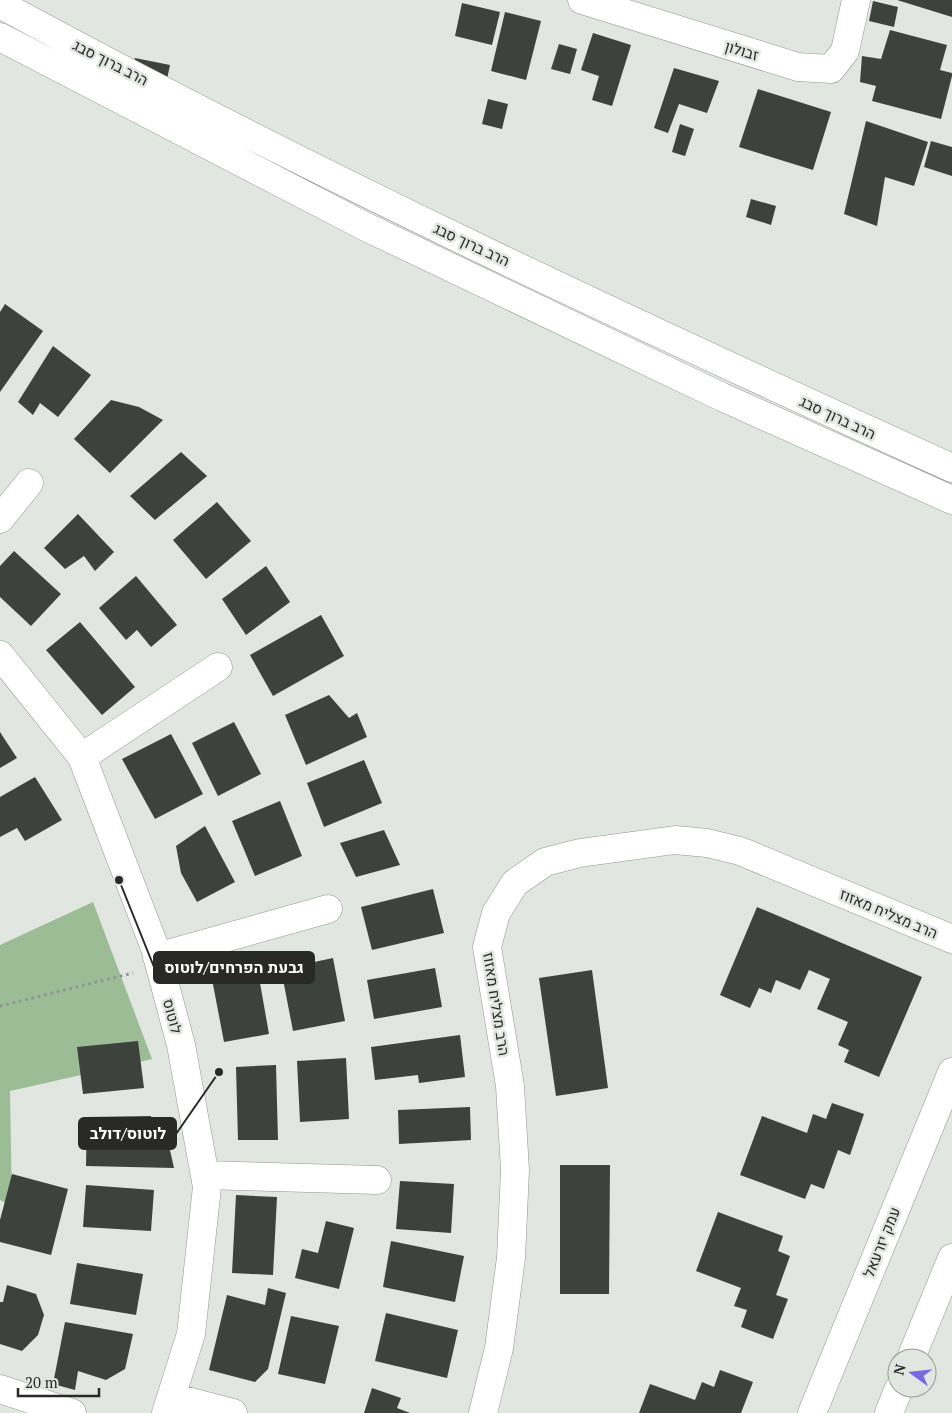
<svg xmlns="http://www.w3.org/2000/svg" width="952" height="1413" font-family="'PT Serif',Heebo,serif">
<rect width="100%" height="100%" fill="#e1e6e0"/>
<path fill="#9cbc96" d="M93 902 152 1059 10 1091 12 1206 0 1200V945Z"/>
<path fill="#3e423d" d="M897 0H952V17Z
M873 1 898 7 894 27 869 21Z
M462 3 500 12 492 45 455 36Z
M505 12 541 21 526 80 491 71Z
M890 30 947 45 940 70 952 73V76L941 119 872 101 876 86 860 82 862 56 881 59Z
M593 33 631 45 612 106 592 100 599 76 581 70Z
M559 44 577 49 570 74 551 69Z
M135 58 170 65 167 79 132 72Z
M674 68 719 81 707 113 679 104 668 133 654 128Z
M758 89 831 112 813 170 739 147Z
M488 99 508 104 502 129 482 124Z
M866 121 928 142 914 186 885 177 877 226 844 214Z
M680 124 694 129 685 156 672 152Z
M931 141 952 147V176L924 167Z
M751 199 776 206 771 225 746 217Z
M5 304 43 331 0 392V312Z
M53 346 91 375 58 417 40 403 33 415 18 402Z
M111 400 139 407 163 420 110 473 74 439Z
M181 452 207 476 155 520 130 496Z
M217 502 251 541 206 579 173 540Z
M78 514 114 552 95 571 84 556 65 569 44 548Z
M14 551 61 594 31 626 0 597V566Z
M266 566 290 602 246 635 222 599Z
M136 576 177 625 151 647 137 630 126 640 99 608Z
M321 615 344 656 273 696 250 655Z
M80 622 135 687 102 715 46 650Z
M329 695 349 718 357 713 367 737 306 765 285 715Z
M234 722 261 774 218 796 192 743Z
M0 732 17 758 0 768Z
M171 734 203 794 155 819 122 759Z
M364 760 382 803 324 827 307 783Z
M35 777 62 820 25 841 17 828 0 837V797Z
M280 801 302 856 255 876 232 821Z
M205 826 235 882 197 902 181 873 176 846Z
M384 830 400 865 356 877 340 843Z
M433 889 444 933 372 950 361 907Z
M757 907 922 977 879 1077 844 1062 849 1050 838 1045 848 1022 817 1009 830 979 809 970 800 990 776 980 771 993 759 988 750 1008 720 995Z
M333 958 345 1021 293 1031 281 969Z
M257 966 269 1034 224 1042 211 974Z
M435 968 442 1007 374 1019 367 980Z
M592 970 608 1088 556 1096 539 978Z
M460 1035 465 1077 419 1083 418 1075 375 1080 371 1047Z
M138 1041 144 1088 83 1094 77 1047Z
M346 1058 349 1119 300 1122 297 1061Z
M276 1065 278 1140H238L236 1067Z
M832 1103 864 1114 850 1155 838 1150 824 1189 811 1184 805 1199 740 1175 762 1116 807 1133 813 1114 826 1119Z
M470 1107 471 1140 399 1144 398 1110Z
M151 1116 150 1138 167 1137 174 1168 86 1166 87 1117Z
M560 1165H610L609 1294H560Z
M12 1174 68 1189 51 1255 0 1242V1220Z
M400 1181 454 1184 451 1233 396 1229Z
M86 1185 154 1190 151 1231 83 1227Z
M236 1195 277 1197 273 1275 232 1273Z
M718 1212 783 1236 778 1251 790 1256 776 1295 788 1299 773 1339 741 1327 747 1310 734 1306 741 1288 696 1271Z
M326 1221 354 1228 339 1289 295 1278 302 1249 318 1253Z
M391 1241 464 1256 455 1302 383 1287Z
M77 1263 143 1274 136 1315 70 1304Z
M7 1285 36 1294 44 1315 38 1335 22 1351 0 1344V1302H3Z
M268 1288 286 1293 268 1369 255 1382 209 1370 227 1295 265 1305Z
M386 1313 458 1330 447 1378 375 1361Z
M291 1316 339 1326 325 1384 278 1374Z
M65 1322 133 1334 125 1369 106 1380 78 1371 75 1390 53 1384Z
M720 1370 753 1382 741 1413H639L650 1384 695 1400 702 1382 714 1387Z
M372 1388 401 1398 397 1408 410 1413H364Z"/>
<g fill="none" stroke-linecap="round" stroke-linejoin="round">
<g stroke="#919690" stroke-width="29">
<path id="minor" d="M582 0 798 67 831 69 845 51 856 0
M0 4C310 173 631 322 952 468
M0 37 366 227 722 397 952 500
M0 519 29 483
M0 655 82 757 155 948 181 1045 207 1187 191 1334 166 1413
M82 757 218 667
M157 957 328 909
M205 1175 377 1180
M911 1358 952 1258
M0 1389 72 1413
M172 1397 233 1413
M483 1413 499 1348 511 1258 515 1170 510 1086 487 947 496 913 515 883 545 862 580 853 675 840 707 843 740 851 952 939
M812 1413 952 1072
M889 1413 899 1388"/>
</g>
<path stroke="#90938f" stroke-width="3" stroke-dasharray="2.5 4" stroke-linecap="butt" d="M0 1006 133 973"/>
<use href="#minor" stroke="#fff" stroke-width="28"/>
</g>
<g text-anchor="middle" dominant-baseline="central" stroke-width="5" stroke-linejoin="round" paint-order="stroke">
<g font-size="15" fill="#292a28" stroke="#e1e6e0">
<text transform="translate(742 50) rotate(17)">זבולון</text>
<text transform="translate(111 62) rotate(27)">הרב ברוך סבג</text>
<text transform="translate(472 244) rotate(25)">הרב ברוך סבג</text>
<text transform="translate(838 417) rotate(25)">הרב ברוך סבג</text>
<text transform="translate(889 913) rotate(23)">הרב מצליח מאזוז</text>
<text transform="translate(497 1004) rotate(81)">הרב מצליח מאזוז</text>
<text transform="translate(173 1016) rotate(75)">לוטוס</text>
<text transform="translate(881 1242) rotate(-68)">עמק יזרעאל</text>
</g>
</g>
<path fill="none" stroke="#292a28" stroke-width="2" d="M119 880L154 967M219 1072L176 1134"/>
<g fill="#292a28" stroke="#e1e6e0" stroke-width="2">
<circle cx="119" cy="880" r="5"/>
<circle cx="219" cy="1072" r="5"/>
</g>
<g fill="#292a28" stroke="#292a28" stroke-width="2">
<rect x="154" y="952" width="160" height="31" rx="5"/>
<rect x="79" y="1118" width="97" height="31" rx="5"/>
</g>
<g font-size="16" text-anchor="middle" font-weight="bold" fill="#fff">
<text x="234" y="973">גבעת הפרחים/לוטוס</text>
<text x="128" y="1139">לוטוס/דולב</text>
</g>
<g transform="translate(912 1373) rotate(285)"><circle r="24" fill="#e1e6e0" stroke="#979b96"/>
<path d="M0-4L9 19L0 12L-9 19Z" fill="#7a68e3"/>
<text y="-8" font-size="14" font-weight="bold" text-anchor="middle" fill="#292a28">N</text>
</g>
<path d="M18 1388v8h81v-8" fill="none" stroke="#292a28" stroke-width="2.5"/>
<text x="25" y="1388" font-size="15" fill="#292a28" stroke="#e1e6e0" stroke-width="4" paint-order="stroke">20 m</text>
</svg>
